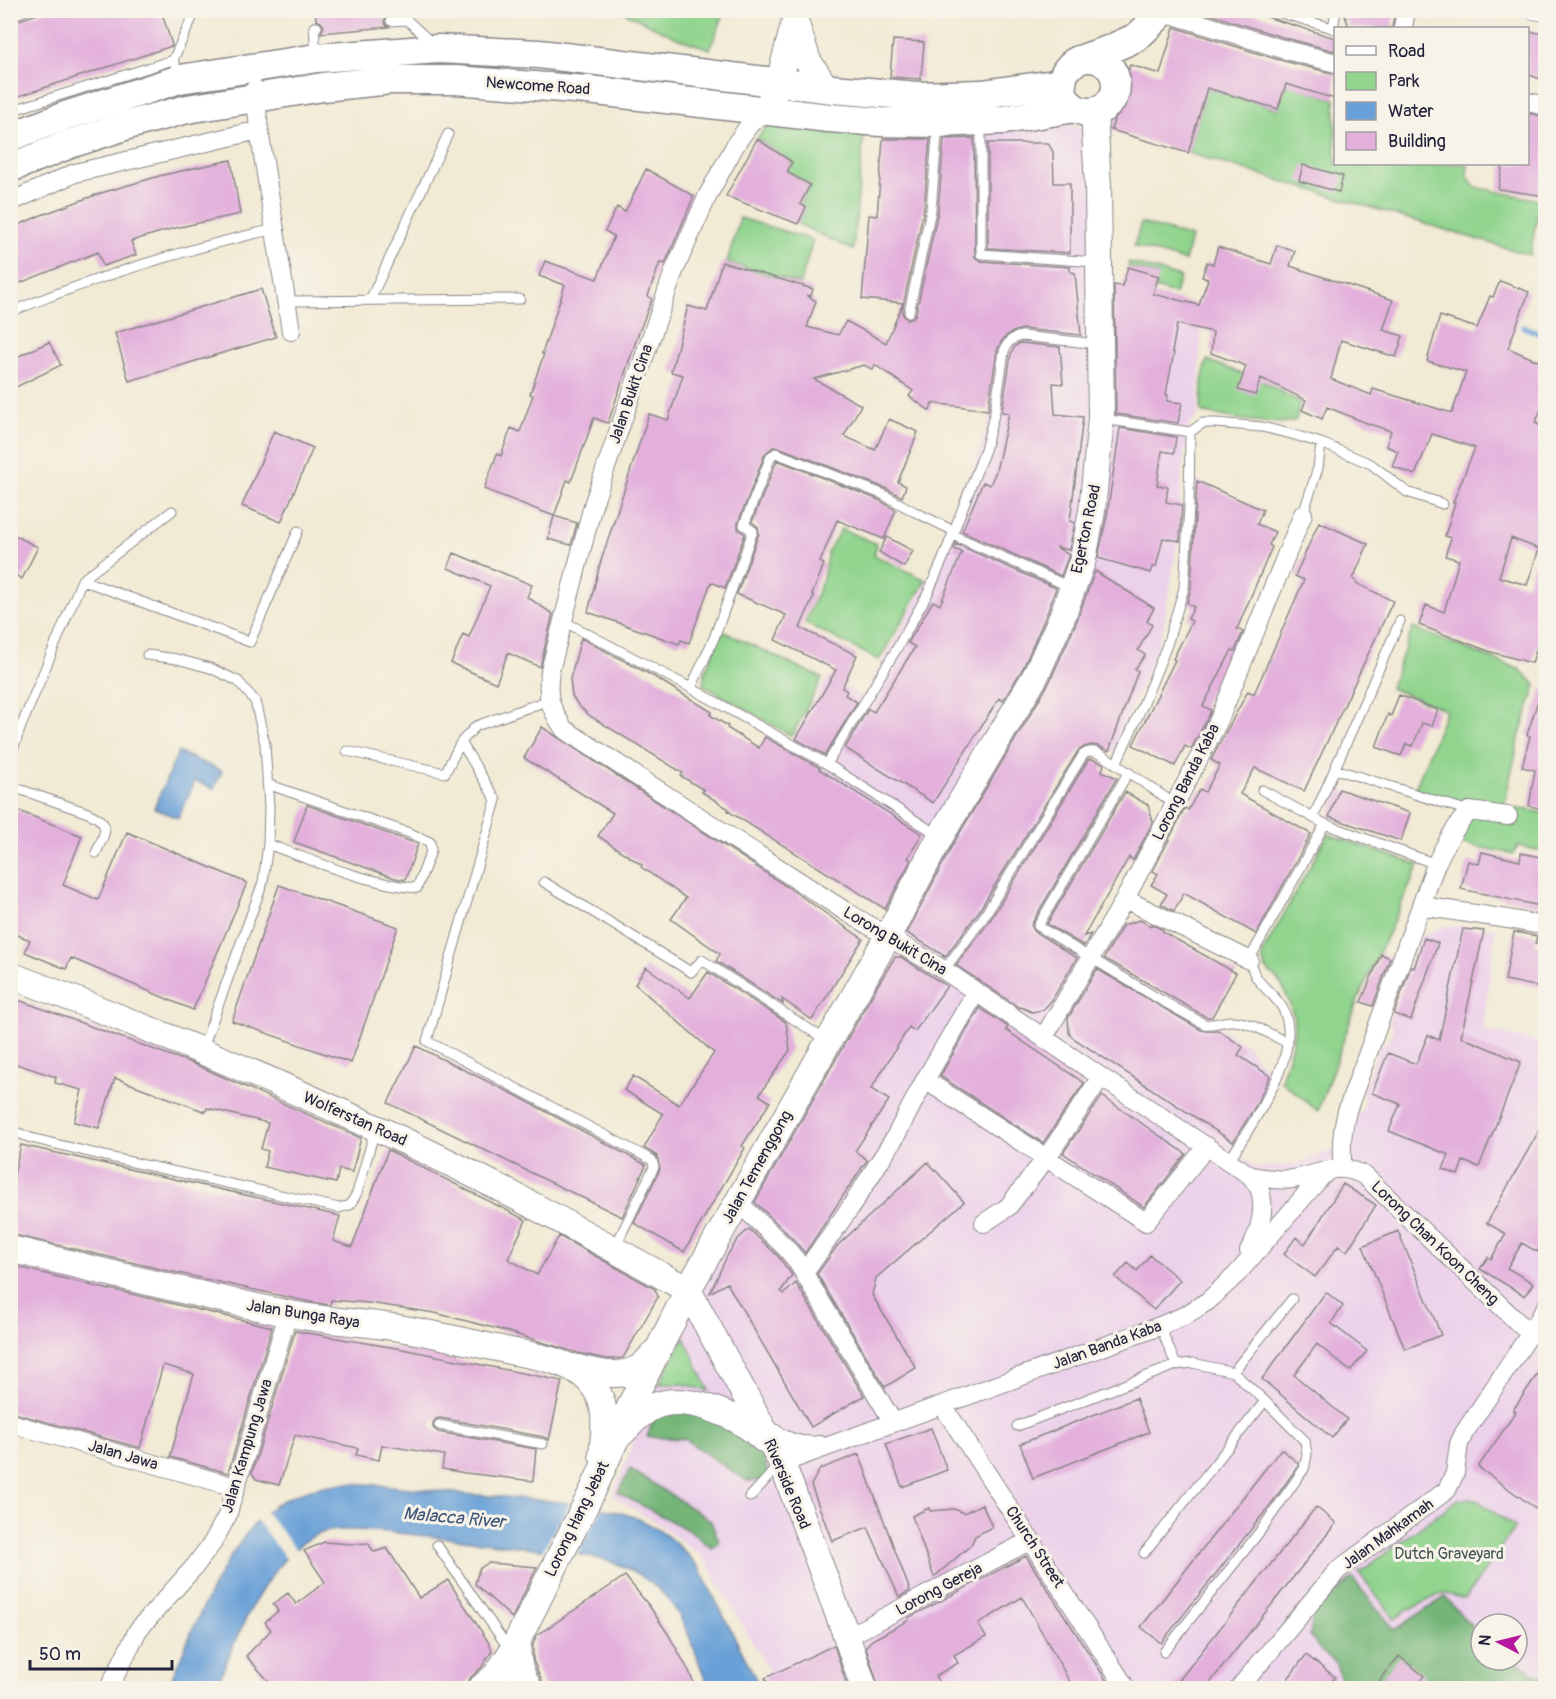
<svg xmlns="http://www.w3.org/2000/svg" width="1556" height="1699" font-family="Pangolin,sans-serif">
<rect width="100%" height="100%" fill="#f7f3e8"/>
<filter id="ink" filterUnits="userSpaceOnUse"><feTurbulence type="fractalNoise" baseFrequency=".0167" numOctaves="2"/><feDisplacementMap in="SourceGraphic" scale="12" xChannelSelector="R" yChannelSelector="G"/><feConvolveMatrix kernelMatrix="1 2 1 2 8 2 1 2 1" color-interpolation-filters="sRGB"/></filter>
<filter id="wash" filterUnits="userSpaceOnUse"><feTurbulence type="fractalNoise" baseFrequency=".008" numOctaves="4" result="noise"/><feDisplacementMap in="SourceGraphic" scale="24" xChannelSelector="R" yChannelSelector="G"/><feGaussianBlur stdDeviation="1.35" result="paint"/><feColorMatrix in="noise" values="0 0 0 0 0 0 0 0 0 0 0 0 0 0 0 0 0 1.4 0 .05"/><feComposite in="paint" operator="in"/></filter>
<g filter="url(#wash)">
<rect width="100%" height="100%" fill="#f1ead4"/>
<path fill="#ecd1ea" fill-rule="evenodd" d="M1021 121 1107 129 1104 282 1202 306 1198 415 1188 426 1182 471 1178 538 1163 630 1113 754 1087 740 1043 810 1093 841 1042 926 1199 1018 1215 1025 1248 1045 1256 1059 1276 1077 1232 1151 1257 1167 1296 1164 1336 1149 1356 1138 1351 1127 1353 1117 1361 1112 1365 1100 1362 1094 1380 1044 1388 1042 1394 1028 1389 1022 1420 936 1446 926 1496 928 1483 1030 1545 1043V1688H764L761 1684 768 1669 704 1558 659 1524 612 1496 679 1329 898 946 918 864 908 858 922 834 789 751 792 740 828 677 862 698 919 597 948 539 977 460 989 421 998 355 1008 310 1029 297 1033 262 979 254 930 250 943 127ZM1481 1624H1517V1660H1481Z"/>
<path fill="#90d48d" stroke="#597b64" stroke-width="1.5" d="M622 11 725 10V11L710 49 677 38Z
M1286 84 1335 99 1336 164H1468L1467 175 1475 187 1540 200 1530 255 1188 153 1207 88 1278 109Z
M768 123 864 133 853 250 798 224 805 208 800 204 810 185 787 172 792 162 757 139Z
M740 218 813 240 800 284 727 262Z
M1141 223 1191 237 1185 261 1134 246Z
M1129 262 1180 277 1175 294 1155 288 1158 275 1128 267Z
M1207 360 1264 382 1300 402 1296 420C1278 428 1222 416 1201 412L1202 382Z
M841 529 877 544 874 555 926 580 879 660 805 623 823 579 828 551Z
M1413 628 1519 669 1536 685 1520 734 1504 806 1545 813V852L1518 846 1513 854 1458 843 1456 803 1415 789 1446 710 1390 688Z
M722 631 822 678 792 736 703 685 705 672Z
M1328 834 1419 865 1358 999 1318 1111 1281 1081C1286 1062 1295 1042 1294 1022 1294 1015 1286 993 1282 986 1274 973 1260 971 1263 952Z
M684 1337 709 1391 683 1384H659Z
M1470 1498 1478 1501 1515 1527 1465 1599 1443 1593 1406 1611 1395 1619 1359 1573 1459 1499Z"/>
<path fill="#74b678" stroke="#4b6c5a" stroke-width="1.5" d="M680 1409C706 1418 741 1429 759 1449 765 1457 767 1471 770 1480L747 1481 684 1439 647 1437 656 1412Z
M630 1469 710 1520 720 1543 712 1548 688 1530 618 1493Z
M1352 1578 1395 1630 1445 1597 1481 1637V1660H1513L1545 1680V1688H1343L1336 1663 1321 1651 1310 1636 1313 1614Z"/>
<path fill="#69a0d7" stroke="#466189" stroke-width="1.5" d="M178 752 222 771 214 789 195 781 178 818 154 808Z
M343 1483C388 1484 432 1491 476 1495 516 1498 555 1500 594 1507 609 1510 625 1513 639 1519 662 1530 683 1548 699 1568L757 1681V1685L752 1688H708C695 1652 684 1607 651 1583 639 1574 624 1566 611 1562 588 1554 562 1553 539 1549 502 1544 464 1540 427 1536 398 1533 369 1529 341 1530 328 1530 317 1533 307 1540 263 1568 234 1642 216 1688H168C190 1635 230 1530 282 1501 301 1490 322 1486 343 1483Z"/>
<path fill="#f1ead4" d="M572 1500 603 1506 575 1558 541 1553Z
M264 1510 297 1551 288 1561 255 1518Z"/>
<g fill="none" stroke-linecap="round" stroke-linejoin="round">
<path stroke="#69a0d7" stroke-width="6" d="M1524 327 1546 336"/>
</g>
<g id="blocks">
<path fill="#e3b0dc" fill-rule="evenodd" d="M49 10H161L172 45V46L10 99V23Z
M315 10H390V14L387 16 384 21 386 25 389 27 321 33 324 26 321 22 316 20Z
M1202 10H1244L1335 38V46L1334 51 1282 37 1202 12Z
M1343 10H1395L1392 28H1356L1349 27Z
M1174 27 1276 59 1335 74V99L1286 84 1278 109 1207 88 1188 153 1111 130 1130 65 1160 74Z
M1527 31 1545 34V81L1527 74Z
M893 40 924 42 921 79 890 77Z
M1527 113 1545 117V196L1498 189 1503 164H1527Z
M974 138 975 257 981 261 1070 267V272L1075 273 1081 335 1022 329 1013 332 1006 336 1001 342 997 351 988 410 932 403 930 411 909 396 913 391 875 365 873 370 864 365 814 379 861 405 844 436 875 450 889 419 918 432 898 482 906 486 902 497 885 488 778 447H773L765 454 738 523V529L745 534 725 588 711 582 689 643 681 640 679 644 588 612 600 564 649 414 668 420 683 375 671 372 688 306 707 311 722 262 813 289 811 296 806 295 816 301 807 327 838 335 846 321 886 343 903 303 862 299 869 215 877 216 883 139H930L924 209 902 311 904 317 908 319 914 317 916 313 938 211 944 139Z
M757 139 792 162 787 172 810 185 800 204 806 207 798 224 726 196Z
M988 143H1048L1053 152 1054 183H1070V253L988 248Z
M231 160 240 214 171 229 131 241 136 255 103 266 98 252 10 287V229L39 216 101 193 163 175Z
M1303 165 1343 176 1339 192 1299 181Z
M646 169 694 196 665 264 660 262 648 296 652 299 639 332 608 423 594 418 571 482 567 480 554 516 484 489 497 454 501 456 511 428 520 432 533 395 530 394 544 354H542L565 285 539 276 545 261 597 279 614 236 605 231 617 207 625 212Z
M1277 245 1295 251 1290 266 1393 300 1383 330 1403 336 1396 357 1341 340 1331 379 1371 395 1373 389 1452 413 1466 372 1427 361 1440 316 1477 328 1490 296 1493 297 1500 281 1529 292 1508 348 1545 364V402L1535 423 1545 428V622L1532 663 1491 652 1419 625 1426 605 1444 612 1459 560 1445 556 1451 538 1445 536 1455 502H1453L1475 448 1432 434 1415 475 1392 466 1398 451 1386 446 1391 431 1369 424 1327 407 1322 419 1302 410 1306 400 1261 378 1255 395 1238 390 1246 366 1211 353 1213 332 1177 324 1172 352H1174L1166 394 1168 395 1167 401 1182 403 1178 423 1116 414 1114 285 1122 286 1128 267 1159 276 1153 294 1199 305 1208 279 1202 277 1207 262 1213 264 1218 247 1271 264ZM1511 538 1539 549 1527 585 1499 577Z
M261 289 276 337 129 381 115 333Z
M49 342 61 365 10 390V360Z
M1020 343 1060 347 1063 384 1053 383 1055 414 1083 417 1070 521 1075 523 1069 550 1056 547 1069 555 1061 576 962 531 983 482 990 485 996 471 1009 413 1002 412 1011 354 1015 346Z
M1120 428 1176 437 1174 453 1162 451 1157 485 1168 487 1166 502 1182 505 1180 541 1163 538 1156 567H1153L1151 573 1098 558 1107 515Z
M274 431 313 448 281 522 242 506Z
M777 460 879 500 896 510 884 539 837 520 820 562 824 564 812 595 814 596 800 628 857 655 842 688 847 691 845 695 857 702 825 755 796 739 836 670 775 640 786 615 737 594 759 533 758 527 752 522Z
M1197 481 1263 510 1257 524 1275 532 1269 545 1272 547 1237 629 1243 632 1235 651 1232 650 1203 706 1211 710 1209 715 1191 749 1185 746 1175 766 1133 745 1175 660 1173 659 1192 621 1188 619 1194 607 1187 603 1191 588Z
M554 516 577 523 571 545 548 539Z
M1319 522 1368 544 1353 579 1357 581 1356 583 1393 601 1304 791 1255 768 1240 794 1311 834 1256 934 1184 893 1174 911 1161 904 1167 894 1151 885 1158 874 1153 871 1185 808 1188 810 1200 789 1205 792 1220 765 1211 760 1248 691 1254 694 1304 580 1295 576Z
M10 533 38 547 22 579 10 572Z
M887 537 913 551 904 567 879 552Z
M956 544 1056 588 1048 611 1023 668 1003 701 999 698 933 803 845 748 868 709 874 712 915 647 908 643 933 601 940 605 962 552 954 549Z
M454 553 532 585 527 597 553 614 540 667 508 653 496 683 451 663 463 634 469 637 490 586 448 568Z
M1095 571 1154 608 1147 621 1152 625 1138 650 1145 655 1135 669 1138 671 1109 751 1098 746 1092 745 1084 747 1078 751 977 914 945 957 942 956H945L907 933 953 844 1049 683 1076 623Z
M581 638 653 676 712 712 710 715 728 726 727 728 759 748 765 737 820 768 819 769 922 834 908 858 911 860 885 909 728 811 729 809 702 792 704 790 681 776 683 773 590 716 578 705 572 696 570 679Z
M1542 688 1545 689V809L1529 806 1535 770 1522 767 1530 736 1527 735Z
M1399 695 1438 710 1432 726 1422 723 1413 746 1406 744 1401 756 1376 747 1388 714 1391 716Z
M542 727 786 886 863 939 812 1020 782 999 783 1004 716 961 720 954 671 919 686 898 641 867 642 865 598 836 613 813 524 758Z
M1092 759 1104 764 1102 771 1117 778 1031 925 1035 932 1077 958 1052 1000 1043 1010 1032 1012 1021 1007 1020 1008 956 965 989 922 1088 760Z
M1339 789 1410 813 1401 841 1329 817Z
M1125 792 1148 805 1153 822 1133 860 1129 857 1084 936 1091 934 1084 946 1047 924Z
M307 805 418 844 405 880 395 878 294 842Z
M14 809 82 836 63 885 98 900 127 832 247 883 193 1010 71 958 66 969 25 952 30 940 10 932V819Z
M1482 852 1520 861 1521 853 1545 858V907L1461 889 1468 861 1479 864Z
M279 885 398 927 351 1063 232 1021Z
M1140 920 1150 926 1151 924 1163 930V932L1236 973 1212 1017H1206L1104 958 1123 925Z
M1463 929 1484 931 1461 1037 1521 1062 1479 1167 1463 1161 1458 1175 1443 1169 1449 1155 1389 1131 1400 1104 1372 1093 1388 1053 1416 1064 1428 1035 1439 1040Z
M1514 932 1537 936 1535 944 1545 945V988L1505 980Z
M1424 938 1438 943 1411 1020 1394 1014 1411 966 1414 968Z
M1381 954 1390 958 1373 1006 1361 1002Z
M895 957H901L947 986 915 1031 909 1027 871 1089 889 1100 855 1151 867 1160 805 1253 794 1240 755 1202 879 983Z
M646 967 690 998 708 972 786 1022 790 1050 759 1095 770 1102 742 1146 745 1148 684 1252 634 1223 660 1169 657 1156 644 1148 663 1114 624 1090 633 1076 679 1105 714 1053 635 984Z
M1097 969 1201 1030 1208 1031 1218 1030 1243 1047 1238 1055 1270 1076 1256 1105 1233 1142 1073 1038 1069 1033 1068 1018Z
M10 997 194 1064 361 1138 352 1172 339 1169 336 1183 264 1167 268 1151 261 1149 268 1123 207 1108 206 1112 115 1078 99 1128 74 1122 82 1090 55 1083 56 1077 10 1062Z
M980 1008 1008 1027 1006 1030 1084 1083 1043 1143 940 1076Z
M416 1046 517 1096 646 1165 622 1217 388 1103Z
M1102 1096 1186 1154 1144 1207 1063 1153Z
M1545 1120V1237L1537 1252 1522 1243 1507 1268 1533 1283 1525 1296 1480 1269 1488 1257 1491 1259 1506 1234 1487 1223Z
M21 1145 340 1216 333 1241 352 1247 388 1150 526 1220 508 1259 537 1275 559 1236 655 1289 658 1297 623 1358 607 1359 578 1353 498 1329 435 1313 369 1303 331 1300 330 1305 310 1302 169 1271 10 1234V1191Z
M928 1162 964 1202 876 1278 872 1295 916 1368 885 1387 817 1274 838 1245Z
M1343 1184 1376 1205 1347 1251 1338 1246 1315 1277 1284 1254 1296 1237 1305 1244Z
M749 1229 778 1256 792 1275 781 1291 784 1294 796 1283 864 1396 811 1427 727 1283 710 1293 727 1256 737 1240Z
M1398 1231 1441 1335 1405 1349 1363 1246Z
M1150 1255 1180 1280 1154 1310 1115 1277 1128 1263 1137 1271Z
M10 1265 110 1290V1289L272 1327 228 1473 170 1457 194 1374 163 1365 140 1448 10 1412Z
M1326 1292 1343 1306 1331 1323 1367 1351 1350 1371 1317 1344 1294 1375 1347 1419 1332 1438 1262 1379Z
M295 1331 402 1349 562 1381 549 1440 544 1437 440 1418 436 1419 433 1423V1428L438 1432 536 1449 533 1481 465 1473 442 1469 444 1455 382 1445 379 1460 356 1455 358 1448 295 1435 279 1485 256 1479 252 1473Z
M1545 1363V1515L1478 1467 1516 1412 1513 1410Z
M1136 1398 1149 1432 1033 1478 1020 1444Z
M931 1428 947 1470 902 1487 886 1444Z
M1281 1449 1298 1463V1466L1271 1504 1161 1643 1141 1627Z
M859 1454 910 1591 899 1597 868 1527 832 1541 811 1485 820 1469Z
M982 1504 992 1527 975 1536 971 1545 934 1577 912 1516 929 1508 930 1511 954 1509 964 1513Z
M1316 1507 1336 1523 1205 1689H1172Z
M324 1542 352 1544 368 1543 374 1552 387 1548 419 1598 448 1580 489 1643 492 1651 482 1667 471 1677 467 1683 466 1689H276L246 1656 271 1630 265 1622 278 1611 273 1604 288 1593 296 1604 325 1582 304 1551Z
M1026 1556 1112 1689H1074L1022 1597 978 1624 986 1637 954 1655 958 1663 935 1676 943 1689H879L866 1647 867 1645 872 1640 909 1620 908 1618Z
M488 1563 537 1567 512 1618 475 1584 479 1569Z
M625 1576 650 1607 668 1634 689 1671 696 1689H546L537 1670 533 1660V1645L536 1636Z
M834 1645 848 1689H771L765 1678Z
M1306 1655 1335 1677 1326 1689H1280Z
M1399 1656 1424 1676 1414 1689H1373Z"/>
</g>
</g>
<g filter="url(#ink)">
<use href="#blocks" fill-opacity="0" stroke="#8a8688" stroke-width="1.5"/>
<g fill="none" stroke-linecap="round" stroke-linejoin="round">
<g stroke="#8a8688" stroke-width="11">
<path id="lane" d="M1271 10 1336 29
M10 16 26 10
M391 21 407 20 433 44
M1333 29 1336 10
M316 56 314 27H317
M175 64 173 60 193 16 194 10
M10 111 173 60
M981 123V254L1097 262
M370 300 448 134
M286 301 520 299
M10 312C96 277 185 249 275 229
M909 312 931 210 938 125
M1103 419 1190 432 1203 423H1216L1262 427 1291 434 1321 443 1371 464 1407 492 1443 504
M1303 514 1318 468 1321 443
M953 535 1070 587
M82 580 172 511
M563 621 691 688 827 764 938 835
M147 655 177 659 210 668 238 681 255 701 265 744 269 807 268 844 263 882 202 1050
M691 688 714 638 753 531 744 525 771 456 776 453 882 494 915 512 954 531
M461 742 496 800 427 1041 652 1160 654 1167 615 1247
M347 751 445 773 461 742 476 726 549 700
M10 759 20 729 82 580 250 642 298 531
M827 764 896 650 928 593 943 559 985 450 995 411 1004 352C1007 342 1011 338 1022 336L1098 344
M1335 769 1469 811
M1128 773 1038 926 1159 999 1204 1024C1214 1026 1223 1020 1233 1021 1252 1022 1271 1035 1288 1043
M267 784 412 834 430 842 431 851 417 888C368 884 313 861 268 844
M10 786 88 813C113 824 105 832 96 853
M1262 790 1325 824 1436 864
M1175 804 1116 764 1142 707 1167 645 1184 588 1189 507 1190 432
M1313 818 1400 621
M544 882 691 972 702 960 826 1040
M944 970 983 918 1083 755C1094 746 1106 758 1116 764
M10 1130 31 1138 109 1157 339 1208 350 1205 357 1193 375 1130
M1229 1161C1251 1124 1305 1053 1283 1009 1277 997 1264 989 1256 977 1253 972 1252 966 1249 960L1325 824
M1160 1326 1176 1365 1193 1363 1233 1372 1265 1401 1305 1441 1307 1455 1304 1469 1261 1530 1164 1652
M1530 1334 1546 1347
M1233 1372 1292 1299
M439 1425 543 1444
M1017 1426 1176 1365
M750 1497 780 1464
M437 1545 509 1649
M1144 1553 1265 1401"/>
</g>
<g stroke="#8a8688" stroke-width="20">
<path id="street" d="M1534 10 1546 12
M1164 12 1279 48 1336 63
M1403 28 1406 10
M255 89 259 130 291 331
M1528 102 1546 106
M766 110 750 124 737 142 708 195 674 271 593 505 550 671C546 697 550 708 564 729L845 911 944 970 1101 1077 1251 1176C1265 1178 1278 1181 1293 1179 1322 1175 1336 1160 1365 1176L1530 1334
M10 202 75 173 259 130
M1125 899 1249 960
M1421 906 1508 919 1546 926
M1044 1037 1125 899 1219 720 1303 514
M925 1080 1146 1222 1207 1146
M1343 1168C1340 1148 1342 1131 1347 1111L1436 864C1445 844 1454 828 1469 811L1508 816
M738 1202 786 1248 796 1260 893 1422
M984 1223 1008 1207 1047 1157 1101 1077
M1249 1251C1259 1234 1267 1208 1259 1188 1257 1184 1253 1180 1251 1176
M804 1273 850 1208 894 1139 925 1080 976 992
M943 1406 1126 1688
M10 1423 235 1487
M765 1427C781 1440 798 1448 820 1445
M782 1463 1160 1326 1186 1315 1208 1301 1237 1274 1320 1178 1327 1172
M847 1637 1031 1540
M109 1688 138 1630 195 1566 213 1542 227 1516 288 1314
M1239 1688 1338 1570 1447 1490 1455 1473 1459 1444 1464 1433 1530 1334 1546 1307"/>
</g>
<g stroke="#8a8688" stroke-width="28">
<path id="secondary" d="M795 21 808 61 826 88
M766 110 779 82 795 21V10
M10 975C133 1021 255 1072 374 1127 481 1175 584 1233 688 1290
M10 1249C102 1271 193 1294 286 1313 323 1321 361 1322 399 1328 436 1334 473 1343 510 1351 534 1356 564 1360 583 1375 610 1397 605 1425 602 1455
M688 1290 782 1463 845 1632 864 1688
M574 1367C594 1372 617 1379 637 1369 644 1365 650 1358 655 1352
M622 1433C632 1423 641 1412 655 1406 687 1393 740 1416 763 1439
M519 1637C515 1655 519 1672 529 1688
M481 1688 496 1675 511 1653 593 1490 633 1400 688 1290 888 936 940 837 1036 675 1062 617 1083 559 1092 511 1101 419 1098 187 1094 111"/>
</g>
<g stroke="#8a8688" stroke-width="31">
<path id="primary" d="M1085 58 1108 50 1137 37 1165 10
M1062 85a27 27 0 1 1 54 0a27 27 0 1 1-54 0Z
M10 137 65 116 180 79 317 58 438 49 539 54 833 89 917 96 982 94 1062 83
M10 168 70 144 128 125 187 109 323 87 391 80H455L588 90 829 118 881 122 938 123 1004 120 1075 108"/>
</g>
<use href="#lane" stroke="#fff" stroke-width="9"/>
<use href="#street" stroke="#fff" stroke-width="18"/>
<use href="#secondary" stroke="#fff" stroke-width="26"/>
<use href="#primary" stroke="#fff" stroke-width="28"/>
</g>
</g>
<g text-anchor="middle" dominant-baseline="central" stroke-width="6" stroke-linejoin="round" paint-order="stroke">
<g font-size="16" fill="#22223b" stroke="#f7f3e8">
<text transform="translate(538 86) rotate(4)">Newcome Road</text>
<text transform="translate(631 394) rotate(-71)">Jalan Bukit Cina</text>
<text transform="translate(1086 529) rotate(-78)">Egerton Road</text>
<text transform="translate(1186 782) rotate(-63)">Lorong Banda Kaba</text>
<text transform="translate(895 941) rotate(31)">Lorong Bukit Cina</text>
<text transform="translate(355 1119) rotate(24)">Wolferstan Road</text>
<text transform="translate(757 1167) rotate(-61)">Jalan Temenggong</text>
<text transform="translate(1435 1243) rotate(44)">Lorong Chan Koon Cheng</text>
<text transform="translate(303 1314) rotate(9)">Jalan Bunga Raya</text>
<text transform="translate(1107 1345) rotate(-20)">Jalan Banda Kaba</text>
<text transform="translate(247 1446) rotate(-73)">Jalan Kampung Jawa</text>
<text transform="translate(123 1455) rotate(16)">Jalan Jawa</text>
<text transform="translate(787 1484) rotate(67)">Riverside Road</text>
<text transform="translate(577 1519) rotate(-64)">Lorong Hang Jebat</text>
<text transform="translate(1388 1534) rotate(-36)">Jalan Mahkamah</text>
<text transform="translate(1035 1547) rotate(57)">Church Street</text>
<text transform="translate(939 1589) rotate(-28)">Lorong Gereja</text>
</g>
<g font-size="16" fill="#435754" stroke="#f7f3e8">
<text x="1449" y="1554">Dutch Graveyard</text>
</g>
<g font-size="18" font-style="italic" fill="#3e5479" stroke="#f7f3e8">
<text transform="translate(454 1518) rotate(5)">Malacca River</text>
</g>
</g>
<rect width="1556" height="1699" fill="none" stroke="#f7f3e8" stroke-width="36"/>
<rect x="1334" y="27" width="195" height="138" fill="#f7f3e8" stroke="#a29fa3" stroke-width="1.5"/>
<rect x="1346" y="46" width="30" height="9" fill="#ffffff" stroke="#a29fa3" stroke-width="1.5"/>
<text x="1388" y="57" font-size="18" fill="#22223b">Road</text>
<rect x="1346" y="72" width="30" height="18" fill="#90d48d" stroke="#a29fa3" stroke-width="1.5"/>
<text x="1388" y="87" font-size="18" fill="#22223b">Park</text>
<rect x="1346" y="102" width="30" height="18" fill="#69a0d7" stroke="#a29fa3" stroke-width="1.5"/>
<text x="1388" y="117" font-size="18" fill="#22223b">Water</text>
<rect x="1346" y="132" width="30" height="18" fill="#e3b0dc" stroke="#a29fa3" stroke-width="1.5"/>
<text x="1388" y="147" font-size="18" fill="#22223b">Building</text>
<g transform="translate(1499 1642) rotate(277)"><circle r="28" fill="#f7f3e8" stroke="#a29fa3" stroke-width="1.5"/>
<path d="M0-4.5L10 22L0 15L-10 22Z" fill="#b5179e"/>
<text y="-9" font-size="16" font-weight="bold" text-anchor="middle" fill="#22223b">N</text>
</g>
<path d="M30 1660v9h142v-9" fill="none" stroke="#22223b" stroke-width="3"/>
<text x="39" y="1660" font-size="18" fill="#22223b" stroke="#f7f3e8" stroke-width="4.5" paint-order="stroke">50 m</text>
</svg>
